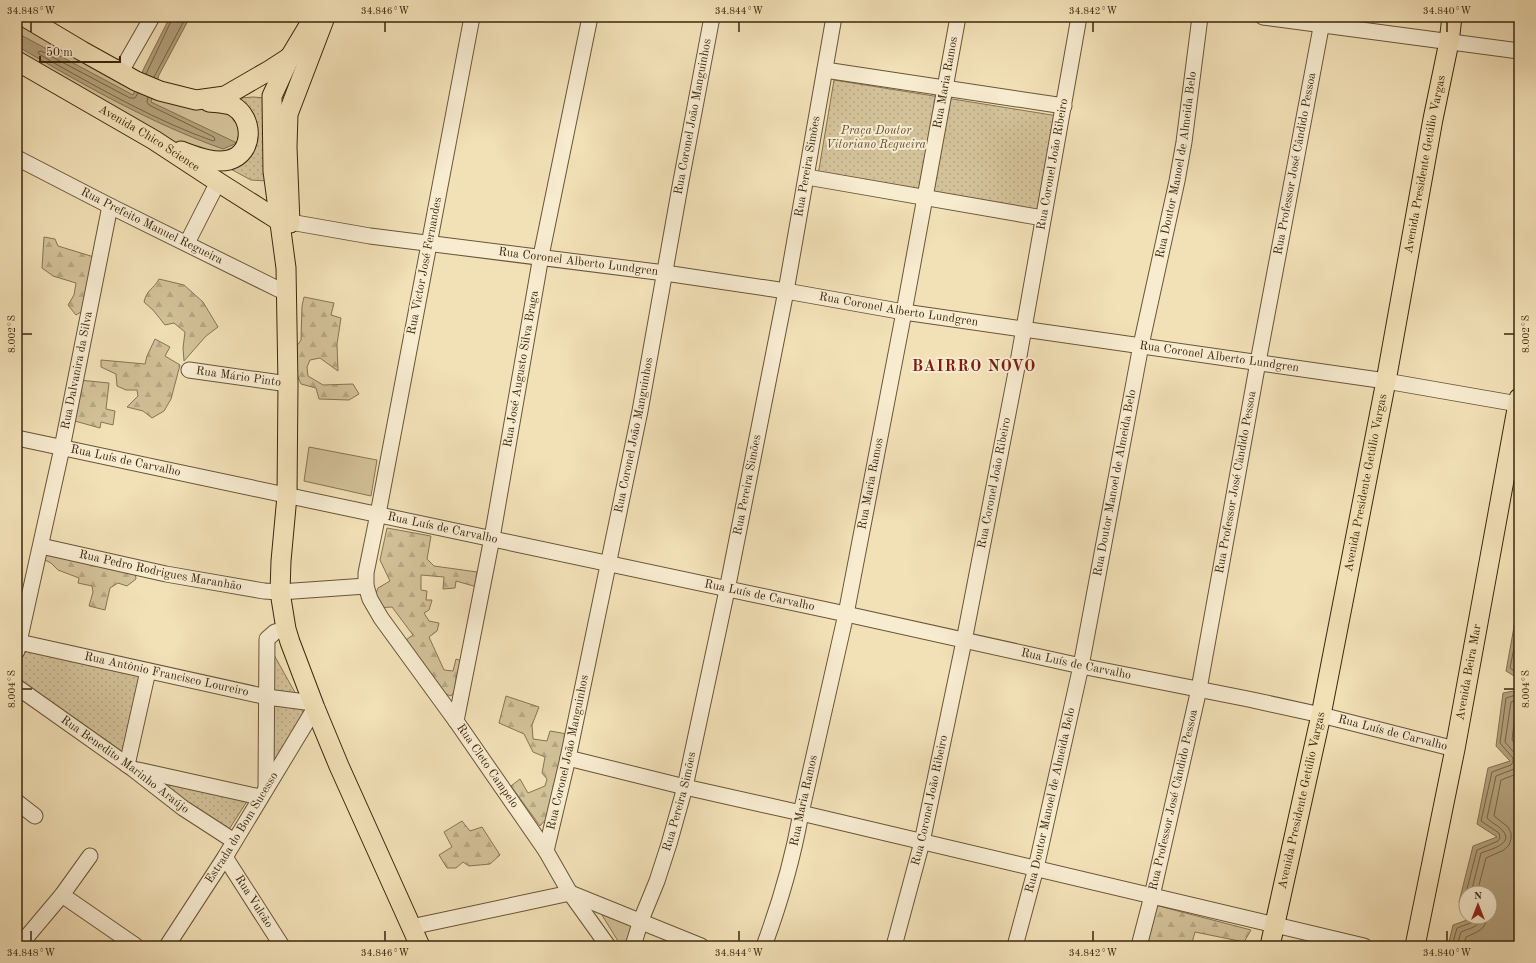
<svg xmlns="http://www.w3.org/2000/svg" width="1536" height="963" font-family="'Old Standard TT',serif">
<defs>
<pattern id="forest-firs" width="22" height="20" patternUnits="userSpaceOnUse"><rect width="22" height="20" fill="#d3c199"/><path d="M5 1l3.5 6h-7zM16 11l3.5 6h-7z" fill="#b6a682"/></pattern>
<pattern id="park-dots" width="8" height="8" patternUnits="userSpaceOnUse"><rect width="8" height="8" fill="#d3c199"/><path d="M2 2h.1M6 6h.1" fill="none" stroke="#b6a682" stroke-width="1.8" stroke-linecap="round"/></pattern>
</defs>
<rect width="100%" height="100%" fill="#f2e0b6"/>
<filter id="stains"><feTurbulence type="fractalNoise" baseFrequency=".005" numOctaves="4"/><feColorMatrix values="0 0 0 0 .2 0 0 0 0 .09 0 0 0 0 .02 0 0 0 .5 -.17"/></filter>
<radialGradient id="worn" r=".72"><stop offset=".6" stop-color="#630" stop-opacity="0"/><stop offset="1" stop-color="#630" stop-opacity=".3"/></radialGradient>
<path fill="#d3c199" stroke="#867452" d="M17 18 79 55 228 108 246 130 230 154 181 146 17 57Z
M309 447 377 460 371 496 304 481Z
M594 902 640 926 633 946H621Z"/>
<path fill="url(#forest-firs)" stroke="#867452" d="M44 237 55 239 58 246 94 257 84 310 76 315 68 305 74 295 76 283 53 276 42 268Z
M159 279 184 285 203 302 218 327 206 336 184 361 183 348 185 332 174 323 165 325 153 310 144 302C147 289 153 290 159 279Z
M304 297 334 303 331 315 341 318 337 344 338 371 320 358 310 360 307 367 308 376 323 385 353 384 359 394 349 400 319 399 316 388 301 384 297 375 294 350 301 340 302 306Z
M155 339 170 347 165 356 180 365 171 399 164 411 152 418 143 411 127 407 138 396 137 390H126L117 386 116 374 101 367V360L145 364 147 356Z
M79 380 109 383 106 409 115 411 113 425 101 422 100 428 71 420Z
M387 528 431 536 427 559 434 566 477 572V587L456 581 455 588 443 589 444 577 421 575V590L427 591 426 600H432L429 610 424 613 429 621 439 623 437 631 429 637 444 670 453 671 456 659 462 661 461 674 456 676V689L451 696 433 689 403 642 413 635 392 607 375 608V596L378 588 390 581 380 560Z
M46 551 135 572 136 579 127 586 118 583 110 588 105 610 89 606 93 592 92 586 78 583 79 578 58 570 51 563 45 560Z
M506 696 539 707 532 725 533 739 547 741 550 731 567 734 547 818 540 826 511 786 520 779 528 793 545 786 547 779 542 773 545 757 533 752 524 734 499 723Z
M462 821 470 831 482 827 500 855 490 864 469 866 463 862 456 868H447L439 855 452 847 444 832Z
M1155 905 1251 930 1244 942 1195 932 1191 946H1144Z"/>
<path fill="url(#park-dots)" stroke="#867452" d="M834 80 1058 116 1039 213 817 181Z
M253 97 266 98 267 181 251 180 225 166 256 123 249 107 229 99Z
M30 650 142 676 126 750 121 753 17 679C17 668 18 653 30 650Z
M274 655 302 705 303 713 271 768Z
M173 784 249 798 228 831 168 790 169 785Z"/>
<path fill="#b3a17c" stroke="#83704f" d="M170 17H190L159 75 151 102 237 143 223 149C150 123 84 85 17 46V33L133 95 144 68Z
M1519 615V679L1506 671 1516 616Z
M1519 690V946H1448L1453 925 1473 918 1472 917H1490V893H1466V910L1459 902 1473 846 1497 837 1477 824 1488 768 1510 761 1496 746 1503 693Z"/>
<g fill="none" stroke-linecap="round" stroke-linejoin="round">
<path stroke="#766444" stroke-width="1" d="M146 74 173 17
M154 77 186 17
M138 93 135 98H130L41 51 38 52 39 54 54 63C106 92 157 121 213 141L215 140 214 137 149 105 147 102 148 97
M1519 623 1510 668 1519 674
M1519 706 1516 707 1512 740 1519 748
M1471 893 1481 853C1488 850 1516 844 1502 830 1498 825 1491 823 1487 818L1496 776 1514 769 1518 763 1517 756 1505 742 1511 702 1519 699
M1477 893 1486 858 1504 850 1509 845 1511 839V833L1508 827 1494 816 1501 780 1519 773
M1466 904 1464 900 1477 850 1498 841 1500 838 1499 833 1481 821 1492 772 1511 765 1513 762V758L1500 743 1506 698 1519 694
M1452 946 1457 928 1473 922 1475 917
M1457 946 1461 932C1469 928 1480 928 1481 917
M1463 946 1466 937C1477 932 1486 930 1487 917"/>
<g stroke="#685536" stroke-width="17">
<g id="minor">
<path id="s1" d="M472 17 378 514 366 573V586L370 599 381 618 456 721 546 851 570 893 608 946"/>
<path d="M1263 17 1519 51"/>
<path d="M825 70 1064 106"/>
<path d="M120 73 152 17"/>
<path id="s2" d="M17 158 110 206 286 293"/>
<path d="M807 177 1043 218"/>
<path id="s3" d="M290 222 370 236 665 273 786 291 904 312 1386 381 1518 404"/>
<path d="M187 243 218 182"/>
<path id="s4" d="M189 370 288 384"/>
<path id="s5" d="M17 438 846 614 1081 666 1248 699 1321 715 1455 749"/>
<path id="s6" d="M41 546 166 574 264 591 280 592 366 586"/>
<path id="s7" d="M19 642 267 697 313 703"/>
<path id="s8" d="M17 651 62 448 110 206"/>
<path id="s9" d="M17 687 133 769 183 808 234 841"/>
<path id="s10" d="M456 721 492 538 541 256 590 17"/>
<path d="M568 758 685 787 801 813 1364 946"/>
<path d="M127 765 148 671"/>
<path d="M138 770 260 797"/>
<path d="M266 787 267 639 275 632 286 629"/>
<path d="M17 802 35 816"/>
<path id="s11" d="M546 851 568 758 640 411 681 181 712 17"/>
<path id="s12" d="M225 857 282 946"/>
<path d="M62 895 136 946"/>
<path d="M411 927 570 893 701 946"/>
<path d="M19 946 62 895 90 856"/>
<path id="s13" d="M167 946 225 857 315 708"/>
<path id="s14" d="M633 946 641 920 657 881 669 844 685 787 727 590 786 291 834 17"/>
<path id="s15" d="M764 946C780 903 793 858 801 813L846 614 904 312 958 17"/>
<path id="s16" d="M894 946 922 842 964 641 1018 362 1079 17"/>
<path id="s17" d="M1015 946 1036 868 1081 666 1141 345 1177 181 1184 142 1200 17"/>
<path id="s18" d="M1139 946 1152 896 1199 689 1258 362 1323 17"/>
</g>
</g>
<g stroke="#3a270b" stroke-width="21">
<g id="major">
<path d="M25 17 82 51 136 81 160 91 196 100 225 96 270 70 290 57"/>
<path d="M314 17 290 57 272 96 273 171 286 268 288 384 287 496 281 561 280 592 286 629 290 642 315 708 339 766 420 946"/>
<path id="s19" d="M17 61 154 140 218 182 278 220 287 221"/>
<path d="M181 151C195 156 214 164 229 160 254 153 254 118 233 106 226 103 217 103 209 102"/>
<path d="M290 223 287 147 288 114 325 17"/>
<path id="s20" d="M1270 946 1321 715 1386 381 1433 119 1449 42 1452 17"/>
<path id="s21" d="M1415 946 1455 749 1519 398"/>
</g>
</g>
<use href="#minor" stroke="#f7ebd0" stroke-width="15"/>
<use href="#major" stroke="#f2e0b6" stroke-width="19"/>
</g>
<path fill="none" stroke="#3a270b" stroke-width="1.5" d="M31 22V32M385 22V32M739 22V32M1093 22V32M1447 22V32M22 334H32M1504 334H1514M22 689H32M1504 689H1514M31 931V941M385 931V941M739 931V941M1093 931V941M1447 931V941"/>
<g text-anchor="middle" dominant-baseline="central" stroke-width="4" stroke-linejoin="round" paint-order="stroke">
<g font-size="12" fill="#3a270b" stroke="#f7ebd0">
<text stroke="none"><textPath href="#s15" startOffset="883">Rua Maria Ramos</textPath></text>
<text stroke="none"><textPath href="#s11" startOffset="749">Rua Coronel João Manguinhos</textPath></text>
<text stroke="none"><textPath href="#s19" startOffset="153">Avenida Chico Science</textPath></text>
<text stroke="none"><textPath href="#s18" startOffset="798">Rua Professor José Cândido Pessoa</textPath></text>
<text stroke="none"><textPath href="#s20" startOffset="797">Avenida Presidente Getúlio Vargas</textPath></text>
<text stroke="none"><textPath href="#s16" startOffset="798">Rua Coronel João Ribeiro</textPath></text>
<text stroke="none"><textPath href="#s17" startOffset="798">Rua Doutor Manoel de Almeida Belo</textPath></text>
<text stroke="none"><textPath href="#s14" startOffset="800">Rua Pereira Simões</textPath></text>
<text stroke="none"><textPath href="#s2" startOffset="151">Rua Prefeito Manuel Regueira</textPath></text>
<text stroke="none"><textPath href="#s3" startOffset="291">Rua Coronel Alberto Lundgren</textPath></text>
<text transform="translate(425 266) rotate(-79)">Rua Victor José Fernandes</text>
<text stroke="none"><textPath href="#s3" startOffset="615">Rua Coronel Alberto Lundgren</textPath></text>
<text stroke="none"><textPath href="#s3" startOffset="939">Rua Coronel Alberto Lundgren</textPath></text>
<text stroke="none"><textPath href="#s10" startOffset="358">Rua José Augusto Silva Braga</textPath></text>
<text stroke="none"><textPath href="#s8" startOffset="287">Rua Dalvanira da Silva</textPath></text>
<text stroke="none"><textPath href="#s4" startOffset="50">Rua Mário Pinto</textPath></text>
<text stroke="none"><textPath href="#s11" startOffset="425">Rua Coronel João Manguinhos</textPath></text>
<text stroke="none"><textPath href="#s5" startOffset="111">Rua Luís de Carvalho</textPath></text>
<text stroke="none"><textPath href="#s20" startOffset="473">Avenida Presidente Getúlio Vargas</textPath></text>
<text stroke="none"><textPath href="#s16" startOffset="474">Rua Coronel João Ribeiro</textPath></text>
<text stroke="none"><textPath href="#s17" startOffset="474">Rua Doutor Manoel de Almeida Belo</textPath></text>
<text stroke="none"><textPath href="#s18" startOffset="474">Rua Professor José Cândido Pessoa</textPath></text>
<text stroke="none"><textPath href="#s15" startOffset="475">Rua Maria Ramos</textPath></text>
<text stroke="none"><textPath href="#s14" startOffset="476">Rua Pereira Simões</textPath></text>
<text stroke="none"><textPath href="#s5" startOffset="435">Rua Luís de Carvalho</textPath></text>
<text stroke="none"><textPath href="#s6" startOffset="122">Rua Pedro Rodrigues Maranhão</textPath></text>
<text stroke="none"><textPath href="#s5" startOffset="759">Rua Luís de Carvalho</textPath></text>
<text stroke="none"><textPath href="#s5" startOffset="1083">Rua Luís de Carvalho</textPath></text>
<text stroke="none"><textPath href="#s21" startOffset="279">Avenida Beira Mar</textPath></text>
<text stroke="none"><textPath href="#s7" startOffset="151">Rua Antônio Francisco Loureiro</textPath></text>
<text stroke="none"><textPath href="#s5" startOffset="1407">Rua Luís de Carvalho</textPath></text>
<text stroke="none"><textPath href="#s11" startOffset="101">Rua Coronel João Manguinhos</textPath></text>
<text stroke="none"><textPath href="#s9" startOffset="133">Rua Benedito Marinho Araújo</textPath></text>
<text stroke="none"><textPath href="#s1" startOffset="797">Rua Cleto Campelo</textPath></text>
<text stroke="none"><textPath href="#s17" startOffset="150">Rua Doutor Manoel de Almeida Belo</textPath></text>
<text stroke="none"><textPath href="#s20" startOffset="149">Avenida Presidente Getúlio Vargas</textPath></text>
<text stroke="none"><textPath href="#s14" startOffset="152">Rua Pereira Simões</textPath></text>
<text stroke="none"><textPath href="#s15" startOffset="151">Rua Maria Ramos</textPath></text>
<text stroke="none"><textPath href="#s16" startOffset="150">Rua Coronel João Ribeiro</textPath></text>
<text stroke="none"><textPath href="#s18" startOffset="150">Rua Professor José Cândido Pessoa</textPath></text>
<text stroke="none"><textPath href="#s13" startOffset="140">Estrada do Bom Sucesso</textPath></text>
<text stroke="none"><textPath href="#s12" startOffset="53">Rua Vulcão</textPath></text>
</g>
<g font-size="12" font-style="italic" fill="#604e2e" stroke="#f7ebd0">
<text x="876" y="131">Praça Doutor<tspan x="876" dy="14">Vitoriano Regueira</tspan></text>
</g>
<g font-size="16" font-weight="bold" letter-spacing="1" fill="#7a1f14" stroke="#f7ebd0">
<text x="974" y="367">BAIRRO NOVO</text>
</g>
</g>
<rect width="1536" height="963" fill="none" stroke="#f2e0b6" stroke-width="44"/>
<g transform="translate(1478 905)"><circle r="19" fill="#f7ebd0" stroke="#ab9d81"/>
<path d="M0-3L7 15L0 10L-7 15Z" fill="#8f2418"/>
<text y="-6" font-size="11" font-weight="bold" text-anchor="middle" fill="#3a270b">N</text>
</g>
<path d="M40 56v6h80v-6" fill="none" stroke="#3a270b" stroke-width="2"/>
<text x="46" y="56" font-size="12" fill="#3a270b" stroke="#f7ebd0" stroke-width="3" paint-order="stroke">50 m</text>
<rect x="22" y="22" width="1492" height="919" fill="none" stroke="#3a270b" stroke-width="1.5"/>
<g font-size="10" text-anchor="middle" fill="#3a270b">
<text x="31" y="14">34.848°W</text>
<text x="385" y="14">34.846°W</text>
<text x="739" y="14">34.844°W</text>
<text x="1093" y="14">34.842°W</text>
<text x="1447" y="14">34.840°W</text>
<text transform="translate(11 334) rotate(-90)" y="4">8.002°S</text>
<text transform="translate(1525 334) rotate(-90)" y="4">8.002°S</text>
<text transform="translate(11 689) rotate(-90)" y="4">8.004°S</text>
<text transform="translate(1525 689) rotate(-90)" y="4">8.004°S</text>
<text x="31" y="956">34.848°W</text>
<text x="385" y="956">34.846°W</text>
<text x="739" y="956">34.844°W</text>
<text x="1093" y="956">34.842°W</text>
<text x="1447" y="956">34.840°W</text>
</g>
<rect width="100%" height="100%" filter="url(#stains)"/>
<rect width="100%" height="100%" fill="url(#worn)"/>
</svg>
